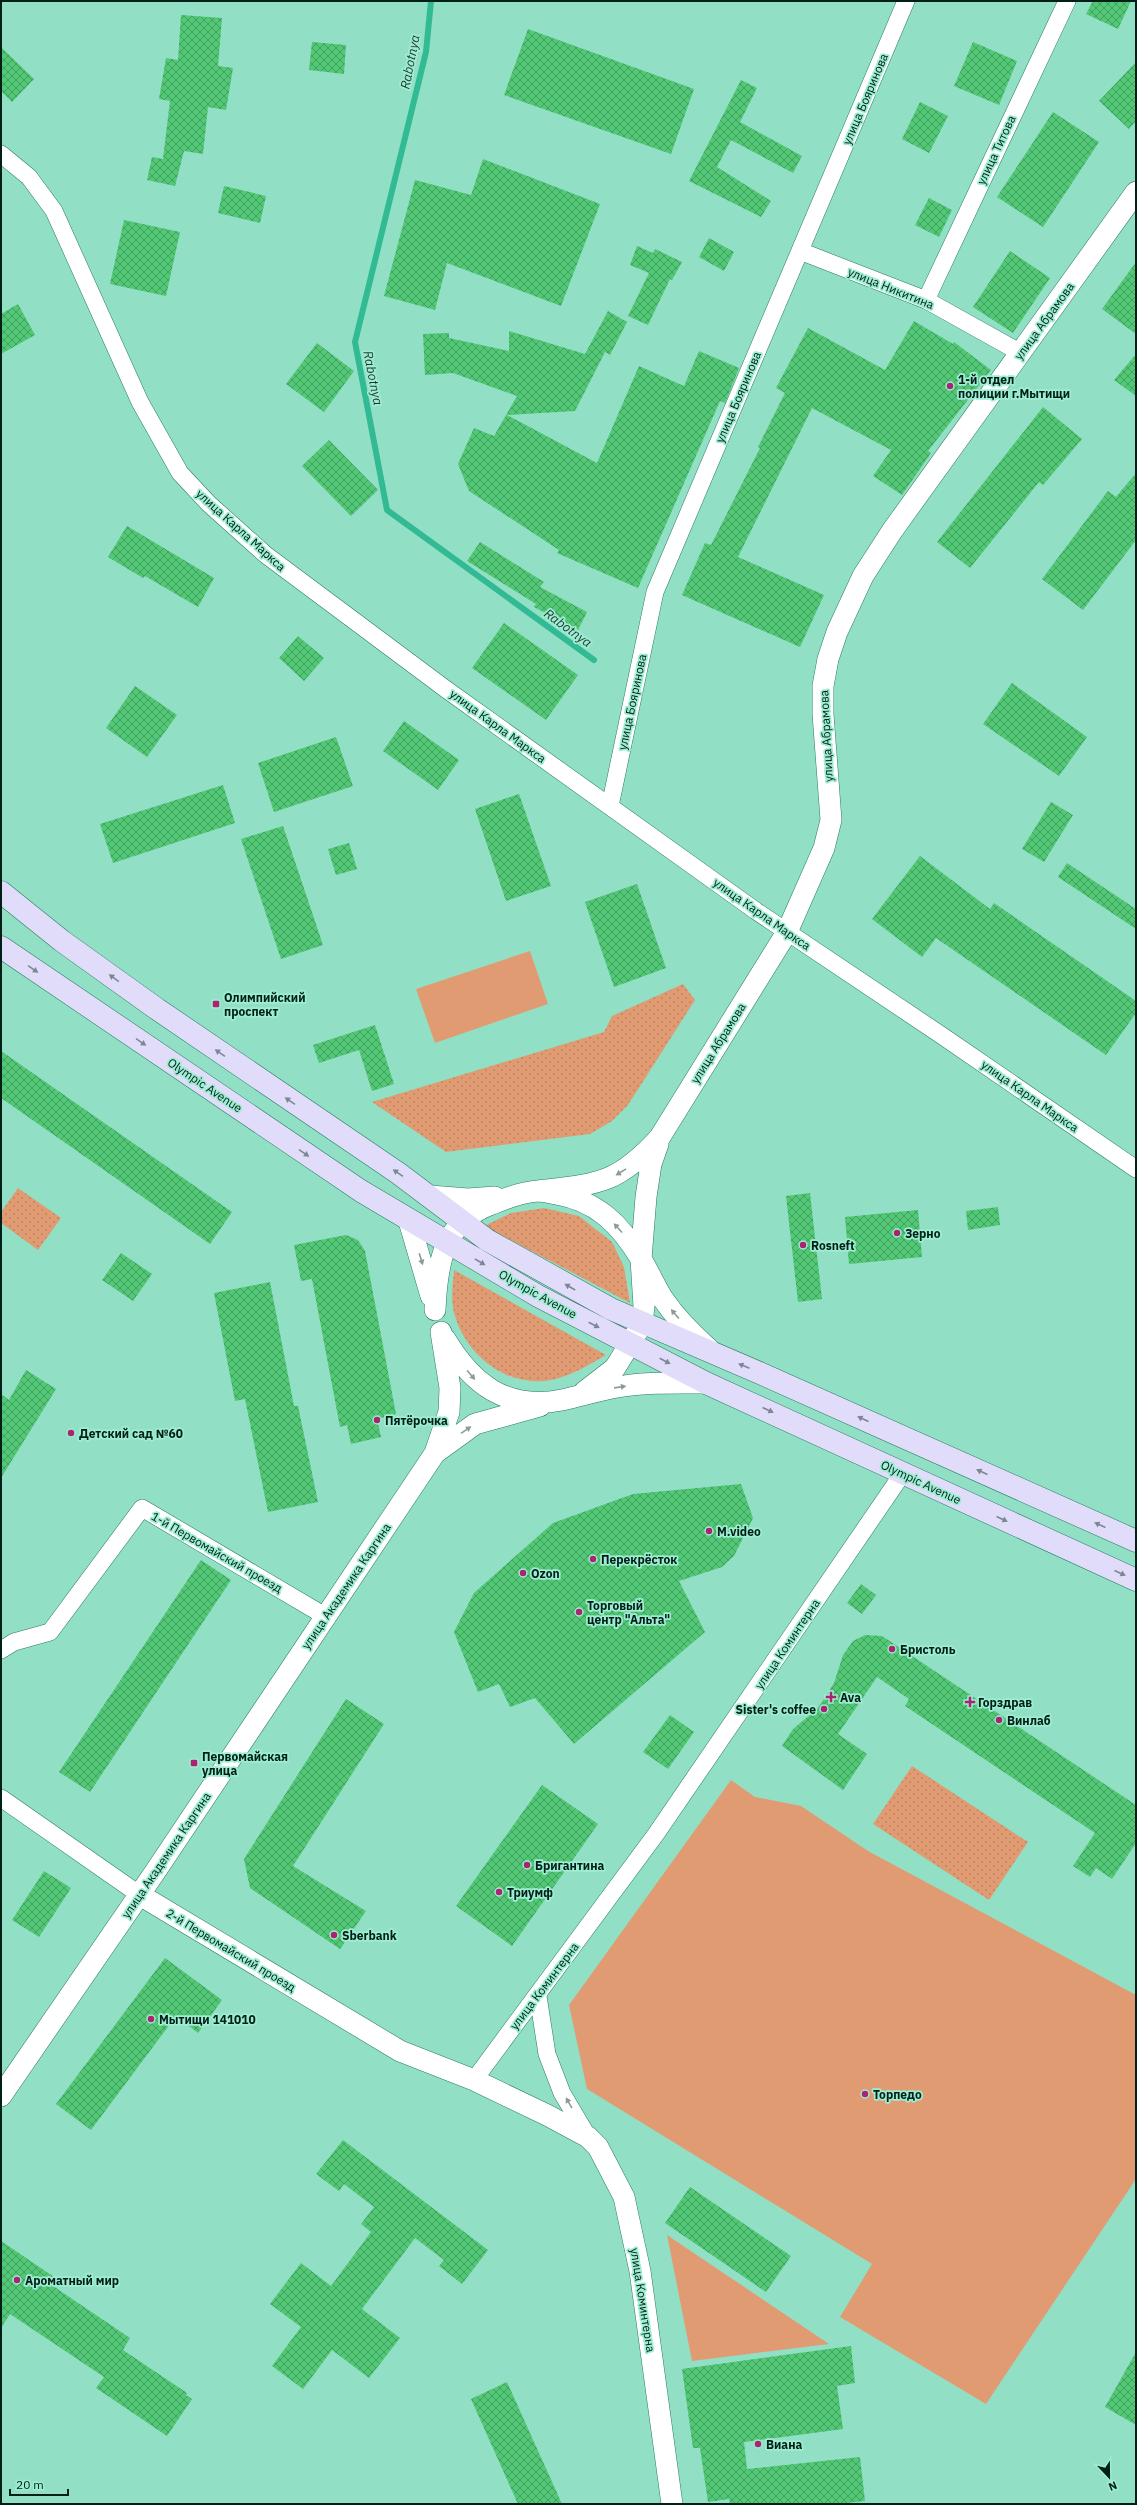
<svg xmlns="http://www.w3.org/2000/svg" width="1137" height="2505" font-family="'IBM Plex Sans',sans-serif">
<defs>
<pattern id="grass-dots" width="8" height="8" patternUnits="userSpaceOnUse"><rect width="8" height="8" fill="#e19b73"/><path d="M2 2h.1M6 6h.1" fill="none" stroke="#bf8563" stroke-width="1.8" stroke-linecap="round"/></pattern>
<pattern id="building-cross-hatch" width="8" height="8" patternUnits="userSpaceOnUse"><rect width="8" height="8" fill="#52c775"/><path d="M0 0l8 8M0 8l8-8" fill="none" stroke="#42a15f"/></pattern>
</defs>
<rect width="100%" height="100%" fill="#91e0c5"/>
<path fill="url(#grass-dots)" d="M683 984 695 1000 628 1105 612 1121 590 1134 446 1152 372 1102 604 1032 612 1016Z
M18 1188 61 1218 38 1250 1 1223V1212Z
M544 1208 579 1216 612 1242 624 1267 630 1303 484 1226 511 1213Z
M454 1270 606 1355C589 1365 571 1376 551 1380 507 1388 467 1356 455 1316 450 1302 453 1285 454 1270Z
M912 1766 1028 1842 989 1900 873 1824Z"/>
<path fill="#e19b73" d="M530 951 548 1004 435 1043 416 989Z
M731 1780 755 1797 801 1806 868 1851 1136 1995V2179L986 2404 840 2317 872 2264 587 2089 569 2005Z
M667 2235 829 2344 692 2361Z"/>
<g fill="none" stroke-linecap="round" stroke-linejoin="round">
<path stroke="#32ba95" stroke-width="6" d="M431 1 426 52 355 342 387 510 594 660"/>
</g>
<path fill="url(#building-cross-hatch)" d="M1093 1H1131L1118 29 1086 14Z
M181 15 222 18 218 66 233 68 226 110 208 107 203 154 184 151 175 186 147 180 152 157 163 159 170 101 159 99 166 58 178 60Z
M528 29 694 89 671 154 504 95Z
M312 42 346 45 344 74 309 70Z
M973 42 1017 61 999 105 954 86Z
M1 47 34 79 12 102 1 91Z
M1136 62V121L1129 129 1099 101Z
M741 80 757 88 740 122 802 156 793 173 731 140 717 167 771 201 761 217 689 181Z
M920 102 948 116 929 153 902 139Z
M1053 112 1099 142 1043 227 997 197Z
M483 159 600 204 561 306 447 263 435 310 384 296 415 180 471 195Z
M224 186 266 196 260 223 218 213Z
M929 198 952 210 939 237 915 225Z
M124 220 180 232 166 296 110 284Z
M709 238 734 252 724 271 699 257Z
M637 246 653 253 655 249 682 262 672 280 670 279 648 325 628 316 649 273 630 265Z
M1010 251 1050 278 1013 333 973 307Z
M1136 262V334L1102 309Z
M18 304 35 335 1 354V314Z
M608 311 627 322 610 355 605 352 575 411 507 415 597 463 639 366 684 386 699 351 739 368 725 403 720 401 638 588 557 553 559 550 469 491 458 464 474 428 494 436 517 396 453 373 425 375 423 334 449 333V338L509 351V331L585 354Z
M914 321 953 344 954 342 991 370 928 451 931 453 902 495 873 476 891 450 812 408 738 557 824 595 800 647 682 595 705 543 711 545 760 448 758 447 785 393 776 388 808 328 885 370Z
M317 343 354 371 324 412 286 384Z
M1136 354V396L1114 380Z
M1043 407 1082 439 1043 485 1039 482 970 568 937 542Z
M329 440 378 490 351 516 302 466Z
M1136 473V540L1083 610 1042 579 1108 491 1116 497Z
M127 526 214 578 198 607 145 576 143 578 108 557Z
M480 542 544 582 540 587 587 612 578 630 534 607 536 604 467 561Z
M504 623 578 675 546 720 472 668Z
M298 636 324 658 304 681 279 658Z
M1012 683 1087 737 1059 776 983 724Z
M135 686 177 715 147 757 106 728Z
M404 721 459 760 438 790 383 751Z
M336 737 353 786 274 812 258 763Z
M223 785 235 823 113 863 100 824Z
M519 794 551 886 506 901 475 809Z
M1051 802 1073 815 1044 862 1022 849Z
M283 826 323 945 281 959 241 839Z
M349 843 357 869 336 875 328 849Z
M920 856 990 909 994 903 1136 1001V1013L1106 1055 936 938 922 957 872 919Z
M1067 863 1136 909V929L1058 877Z
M637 884 666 968 614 987 585 902Z
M375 1025 394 1084 372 1091 359 1050 319 1063 313 1045Z
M1 1051 232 1212 210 1244 1 1098Z
M810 1193 822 1299 798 1302 786 1196Z
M998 1207 1000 1225 968 1230 966 1211Z
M918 1210 922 1257 849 1264 845 1217Z
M346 1235 358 1240 365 1251 396 1414 377 1419 381 1437 351 1444 347 1425 340 1427 312 1279 301 1281 294 1245Z
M121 1253 152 1274 133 1301 102 1280Z
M270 1282 294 1406H298L318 1502 268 1512 245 1399 235 1401 214 1293Z
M26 1370 56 1389 1 1478V1394L9 1400Z
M741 1484 753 1518 734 1556 722 1567 679 1581 705 1632 574 1744 535 1698 510 1707 499 1684 478 1692 454 1632 474 1593 553 1523 633 1494Z
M201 1560 231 1580 90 1792 59 1772Z
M861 1584 876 1595 862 1614 847 1603Z
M865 1635 882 1636 1136 1805V1843L1112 1879 1096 1868 1090 1877 1073 1866 1095 1833 905 1706 909 1699 877 1677 838 1734 867 1754 843 1790 782 1746 793 1729 817 1709 826 1696 834 1683 843 1655 853 1641Z
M346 1699 384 1724 293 1866 366 1911 340 1949 250 1888 244 1859Z
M670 1715 694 1732 668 1769 643 1752Z
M542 1785 598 1824 512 1946 456 1906Z
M44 1871 71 1888 39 1937 12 1920Z
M165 1958 222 2000 198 2033 176 2016 91 2130 56 2104Z
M343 2140 488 2250 462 2284 439 2266 444 2260 415 2238 362 2309 400 2338 369 2378 332 2350 303 2389 272 2366 301 2327 270 2304 301 2263 331 2286 371 2232 361 2224 374 2207 344 2184 339 2191 316 2174Z
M690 2187 791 2256 766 2292 665 2223Z
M1 2241 57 2279 53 2286 130 2338 123 2350 187 2393 186 2395 192 2399 167 2436 96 2388 104 2377 10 2314 1 2328Z
M851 2346 855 2383 837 2386 843 2429 744 2442 747 2469 860 2457 865 2501 837 2504H730L729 2499 708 2502 700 2448H693L682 2369Z
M1136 2352V2425L1105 2407Z
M507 2382 562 2504H518L471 2399Z"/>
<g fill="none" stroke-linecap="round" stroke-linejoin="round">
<g stroke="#297b64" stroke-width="18">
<path id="minor" d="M1 154 29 177 54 211 140 402 180 473 209 504 266 555 447 690 756 911 941 1035 1136 1169
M800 251 926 300 1021 353
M926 300 1067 1
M610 806 655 592 906 1
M1 1650 14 1642 50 1632 142 1508 325 1616
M1 1798 140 1895
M538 1996 547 2054 562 2093 588 2137
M474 2080 656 1834 903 1473"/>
</g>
<g stroke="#297b64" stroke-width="22">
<path id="tertiary" d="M538 1191C598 1184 618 1184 660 1137L787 932 824 848 831 820 823 714V686L828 659 837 632 863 576 892 531 1136 192
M430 1196 468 1199 495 1197
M409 1221 431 1296
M435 1310C437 1263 443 1222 492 1204 506 1198 522 1192 538 1191 544 1191 550 1193 556 1194 597 1201 620 1224 641 1259 649 1272 655 1286 663 1299 676 1318 693 1335 710 1350
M445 1339C472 1384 506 1411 562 1400 581 1396 599 1390 618 1387 647 1382 677 1383 706 1383
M584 1392 615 1368 642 1324 644 1306 641 1259 646 1197 651 1164 658 1144
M435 1453 475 1424 540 1406
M140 1895 400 2051 474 2080 547 2115 588 2137 598 2147 624 2197 640 2271 672 2504
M1 2096 155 1872 435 1453 449 1412 450 1388 441 1332"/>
</g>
<g stroke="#297b64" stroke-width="23">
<path id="secondary" d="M1 892 62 941 157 1009 398 1173 487 1240 611 1309 762 1374 1136 1541
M1 947 361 1191 538 1296 706 1383 1136 1580"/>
</g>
<use href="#minor" stroke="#fff" stroke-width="17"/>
<use href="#tertiary" stroke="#fff" stroke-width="21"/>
<use href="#secondary" stroke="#e1dcf9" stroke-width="22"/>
</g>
<defs><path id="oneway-solid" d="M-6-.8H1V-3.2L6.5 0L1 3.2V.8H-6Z"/></defs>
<g fill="#7c8793">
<use href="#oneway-solid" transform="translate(33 969) rotate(34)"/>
<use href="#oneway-solid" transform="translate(114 978) rotate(-144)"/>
<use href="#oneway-solid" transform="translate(141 1042) rotate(34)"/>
<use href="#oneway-solid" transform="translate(220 1053) rotate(-145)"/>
<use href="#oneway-solid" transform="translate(290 1101) rotate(-146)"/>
<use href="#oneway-solid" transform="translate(304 1153) rotate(34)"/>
<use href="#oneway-solid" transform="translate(398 1173) rotate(-145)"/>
<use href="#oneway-solid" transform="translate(480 1262) rotate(31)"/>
<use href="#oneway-solid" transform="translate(570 1287) rotate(-150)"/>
<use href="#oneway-solid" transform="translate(594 1325) rotate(27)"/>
<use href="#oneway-solid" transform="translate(665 1361) rotate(28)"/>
<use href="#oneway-solid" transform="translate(744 1366) rotate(-157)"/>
<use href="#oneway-solid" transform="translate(768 1410) rotate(25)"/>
<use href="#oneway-solid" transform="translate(863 1419) rotate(-156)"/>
<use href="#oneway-solid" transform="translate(982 1472) rotate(-156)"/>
<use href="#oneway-solid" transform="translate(1002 1519) rotate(25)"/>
<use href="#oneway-solid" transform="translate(1100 1525) rotate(-156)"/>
<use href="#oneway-solid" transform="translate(1120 1573) rotate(24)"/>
</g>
<g fill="#8c9b97">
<use href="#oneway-solid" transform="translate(621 1172) rotate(148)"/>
<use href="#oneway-solid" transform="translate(618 1228) rotate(-132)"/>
<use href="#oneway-solid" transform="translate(421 1259) rotate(73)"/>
<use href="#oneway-solid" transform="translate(675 1314) rotate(-130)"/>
<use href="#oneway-solid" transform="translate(471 1375) rotate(49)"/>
<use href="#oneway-solid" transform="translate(620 1387) rotate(-8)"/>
<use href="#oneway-solid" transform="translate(466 1430) rotate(-34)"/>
<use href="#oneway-solid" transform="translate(569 2103) rotate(-120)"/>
</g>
<g fill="#a92571" stroke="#9eedd2" stroke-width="1.5">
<circle cx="950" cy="386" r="4"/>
<rect x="212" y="1000" width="8" height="8" rx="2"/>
<circle cx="897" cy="1233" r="4"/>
<circle cx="803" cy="1245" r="4"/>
<circle cx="377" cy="1420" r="4"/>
<circle cx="71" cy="1433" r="4"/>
<circle cx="709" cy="1531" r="4"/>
<circle cx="593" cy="1559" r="4"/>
<circle cx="523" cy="1573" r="4"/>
<circle cx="579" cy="1612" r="4"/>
<circle cx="892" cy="1649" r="4"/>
<path d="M829 1691h4v4h4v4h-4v4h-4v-4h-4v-4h4z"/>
<path d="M968 1696h4v4h4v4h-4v4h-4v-4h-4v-4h4z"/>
<circle cx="824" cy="1709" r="4"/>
<circle cx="999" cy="1720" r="4"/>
<rect x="190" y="1759" width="8" height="8" rx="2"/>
<circle cx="527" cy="1865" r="4"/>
<circle cx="499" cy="1892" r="4"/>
<circle cx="334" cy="1935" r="4"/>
<circle cx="151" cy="2019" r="4"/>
<circle cx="865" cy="2094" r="4"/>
<circle cx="17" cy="2280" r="4"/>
<circle cx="758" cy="2444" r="4"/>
</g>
<g text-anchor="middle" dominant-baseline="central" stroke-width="3.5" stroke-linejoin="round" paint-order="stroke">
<g font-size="12" fill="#002017" stroke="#9eedd2">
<text transform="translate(865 99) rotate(-67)">улица Бояринова</text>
<text transform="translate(996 150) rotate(-65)">улица Титова</text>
<text transform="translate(891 288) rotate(22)">улица Никитина</text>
<text transform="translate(1044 321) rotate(-54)">улица Абрамова</text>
<text transform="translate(738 397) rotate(-67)">улица Бояринова</text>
<text transform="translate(241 530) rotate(42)">улица Карла Маркса</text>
<text transform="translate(632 702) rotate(-78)">улица Бояринова</text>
<text transform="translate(498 726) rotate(36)">улица Карла Маркса</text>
<text transform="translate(826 736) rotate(-93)">улица Абрамова</text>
<text transform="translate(762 914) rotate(35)">улица Карла Маркса</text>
<text transform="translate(718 1043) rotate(-58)">улица Абрамова</text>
<text transform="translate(205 1085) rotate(34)">Olympic Avenue</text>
<text transform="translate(1030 1096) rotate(35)">улица Карла Маркса</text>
<text transform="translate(538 1294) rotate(29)">Olympic Avenue</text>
<text transform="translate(921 1482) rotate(25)">Olympic Avenue</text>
<text transform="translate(217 1552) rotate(30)">1-й Первомайский проезд</text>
<text transform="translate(346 1586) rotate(-56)">улица Академика Каргина</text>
<text transform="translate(787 1644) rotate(-56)">улица Коминтерна</text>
<text transform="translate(166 1855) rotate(-56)">улица Академика Каргина</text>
<text transform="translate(231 1950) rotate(31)">2-й Первомайский проезд</text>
<text transform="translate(544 1986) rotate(-53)">улица Коминтерна</text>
<text transform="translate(643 2300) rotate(81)">улица Коминтерна</text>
</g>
<g font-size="12" font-weight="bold" fill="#002017" stroke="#9eedd2" text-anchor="start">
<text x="958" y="379">1-й отдел<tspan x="958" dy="14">полиции г.Мытищи</tspan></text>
<text x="224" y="997">Олимпийский<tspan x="224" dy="14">проспект</tspan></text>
<text x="905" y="1233">Зерно</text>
<text x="811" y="1245">Rosneft</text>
<text x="385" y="1420">Пятёрочка</text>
<text x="79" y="1433">Детский сад №60</text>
<text x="717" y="1531">M.video</text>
<text x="601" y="1559">Перекрёсток</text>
<text x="531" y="1573">Ozon</text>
<text x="587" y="1605">Торговый<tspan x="587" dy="14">центр "Альта"</tspan></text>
<text x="900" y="1649">Бристоль</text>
<text x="840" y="1697">Ava</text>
<text x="978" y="1702">Горздрав</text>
<text x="816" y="1709" text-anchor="end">Sister's coffee</text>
<text x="1007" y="1720">Винлаб</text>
<text x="202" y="1756">Первомайская<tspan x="202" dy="14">улица</tspan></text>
<text x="535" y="1865">Бригантина</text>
<text x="507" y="1892">Триумф</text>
<text x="342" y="1935">Sberbank</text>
<text x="159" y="2019">Мытищи 141010</text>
<text x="873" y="2094">Торпедо</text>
<text x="25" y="2280">Ароматный мир</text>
<text x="766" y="2444">Виана</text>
</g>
<g font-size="13" font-style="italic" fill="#1f3a31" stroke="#9eedd2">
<text transform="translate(410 62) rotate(-79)">Rabotnya</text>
<text transform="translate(373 378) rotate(79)">Rabotnya</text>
<text transform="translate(568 628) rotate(36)">Rabotnya</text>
</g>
</g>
<rect width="1137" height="2505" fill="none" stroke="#002017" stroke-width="4"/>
<g transform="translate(1109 2477) rotate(158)" stroke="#9eedd2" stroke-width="3" paint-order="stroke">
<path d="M0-3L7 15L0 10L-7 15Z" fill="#002017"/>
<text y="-6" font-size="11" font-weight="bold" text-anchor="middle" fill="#002017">N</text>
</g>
<path d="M10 2489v6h58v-6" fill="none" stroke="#002017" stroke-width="2"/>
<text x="16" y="2489" font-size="12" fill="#002017" stroke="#9eedd2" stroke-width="3" paint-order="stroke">20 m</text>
</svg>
